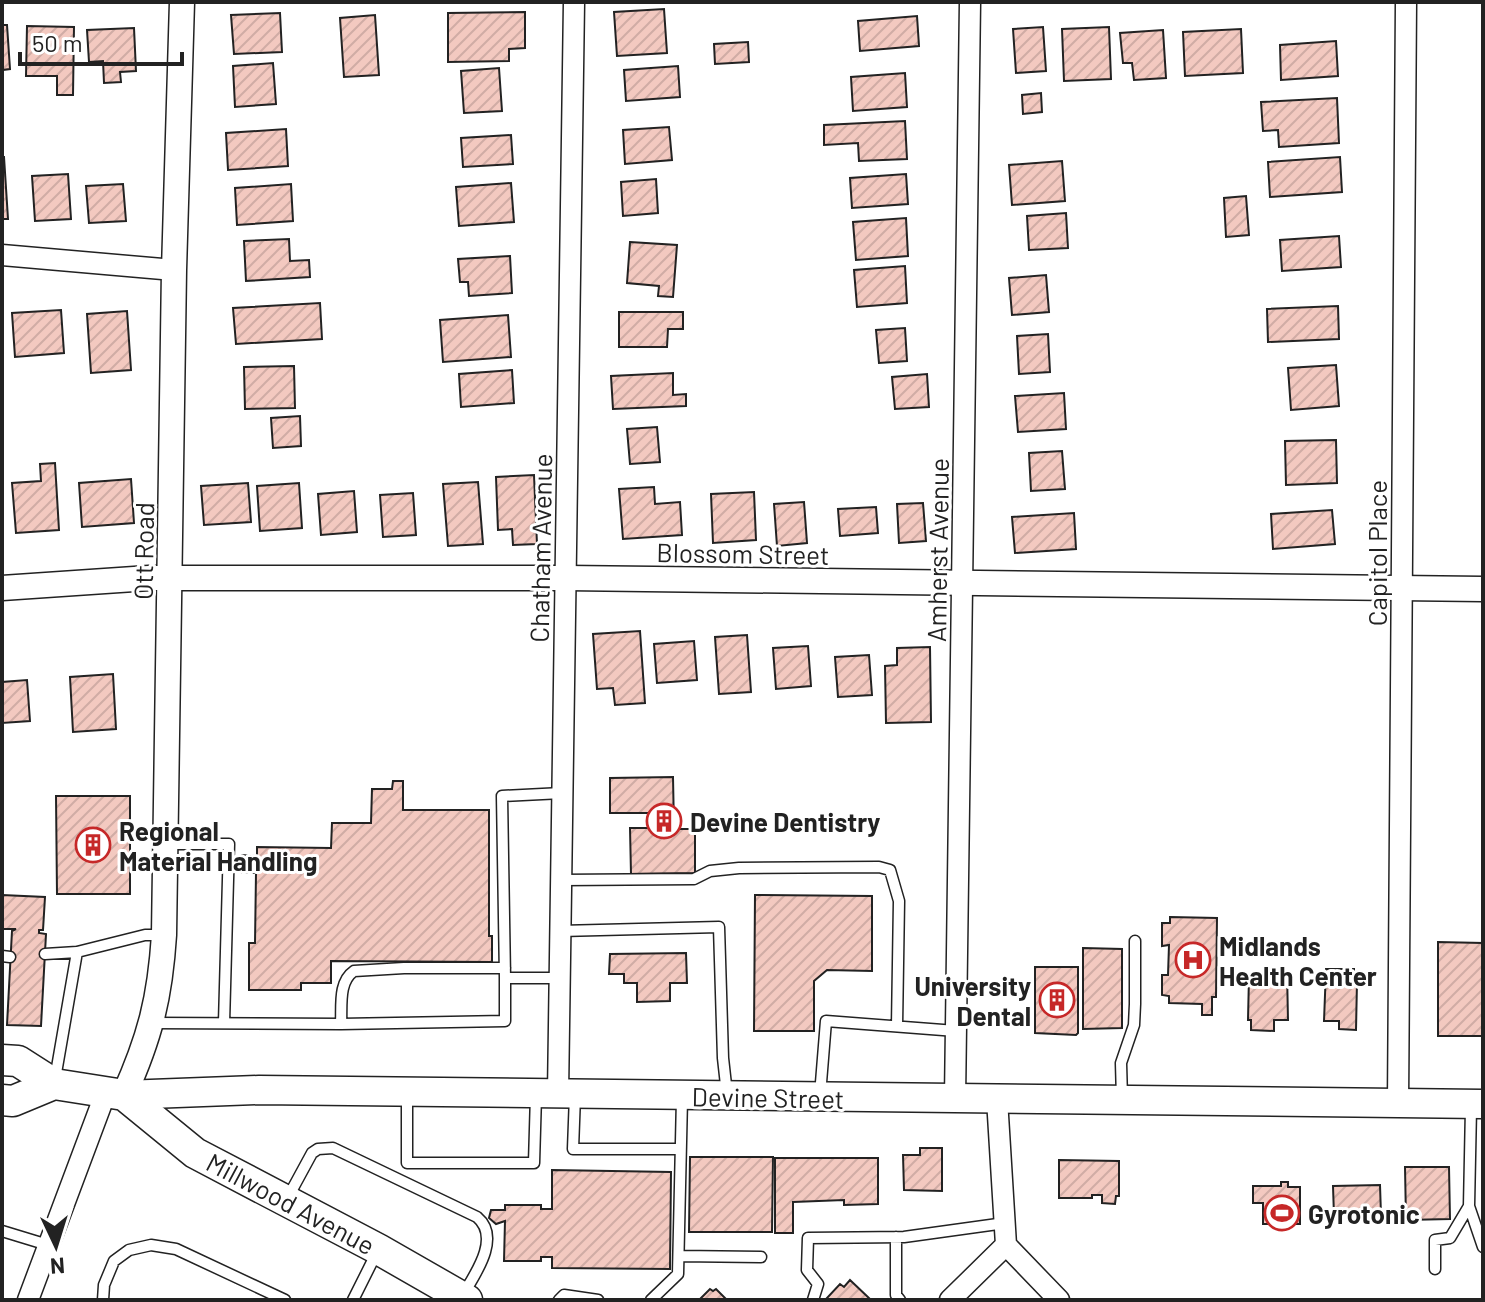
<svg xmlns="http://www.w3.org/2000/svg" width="1485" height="1302" font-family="Barlow,sans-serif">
<defs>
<pattern id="building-hatch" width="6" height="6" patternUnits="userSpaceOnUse" patternTransform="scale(2)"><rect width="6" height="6" fill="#f3c9c0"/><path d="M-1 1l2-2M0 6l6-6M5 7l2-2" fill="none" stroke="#d0aca5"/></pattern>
</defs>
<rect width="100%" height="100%" fill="#fff"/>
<path fill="url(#building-hatch)" stroke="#222" stroke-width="2" d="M664 9 667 53 617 56 614 12Z
M525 12V48L509 49V61L448 62V13Z
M280 13 282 52 234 54 231 15Z
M375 15 379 75 344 77 340 18Z
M917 16 919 46 860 51 858 21Z
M2 25H7L10 69 2 70Z
M27 26 74 27 73 95H57V76H26Z
M1043 27 1046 71 1016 73 1013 29Z
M1109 27 1111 79 1064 81 1062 29Z
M134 28 136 71 120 72 121 82 104 83 103 61 89 62 87 30Z
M1241 29 1243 73 1185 76 1183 32Z
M1163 30 1166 78 1134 80 1132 63H1123L1120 33Z
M1336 41 1338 76 1281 80 1280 45Z
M748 42 749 62 715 64 714 44Z
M273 63 276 104 235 107 233 66Z
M678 66 680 97 626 101 624 70Z
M499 68 502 111 464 113 461 71Z
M905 73 907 107 853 111 851 77Z
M1041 93 1042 112 1023 114 1022 95Z
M1337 98 1339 143 1279 147 1278 130 1263 131 1261 102Z
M905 121 907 159 859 161 858 143 824 145V125Z
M669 127 672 160 625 164 623 130Z
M286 129 288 166 228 170 226 133Z
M511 135 513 164 463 167 461 138Z
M2 157H4L8 219H2Z
M1340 157 1342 192 1270 197 1268 162Z
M1062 161 1065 201 1012 205 1009 165Z
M68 174 71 219 35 221 32 176Z
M906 174 908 204 852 208 850 178Z
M656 179 658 213 623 216 621 182Z
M511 183 514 222 459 226 456 187Z
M123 184 126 221 89 223 86 186Z
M291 184 293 221 237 225 235 188Z
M1246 196 1249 235 1226 237 1224 198Z
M1066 213 1068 248 1029 250 1027 216Z
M906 218 908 256 856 260 853 222Z
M1339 236 1341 267 1282 271 1280 240Z
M289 239 290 261 309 260 310 277 246 281 244 241Z
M630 242 677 245 673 297 658 296 659 286 627 283Z
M510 256 512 293 469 296 468 282H460L458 259Z
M905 266 907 303 857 307 854 270Z
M1046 275 1049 312 1012 315 1009 278Z
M320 303 322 339 236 344 233 308Z
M1338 306 1339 339 1268 342 1267 309Z
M61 310 64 353 15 357 12 313Z
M127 311 131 370 91 373 87 314Z
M619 312H683V329H668L667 347H619Z
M508 315 511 357 443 362 440 320Z
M905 328 907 361 879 363 876 330Z
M1048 334 1050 372 1019 374 1017 336Z
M1336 365 1339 406 1291 410 1288 368Z
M294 366 295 408 245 409 244 367Z
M512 370 514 403 461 407 459 374Z
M673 373V395L686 394V406L613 409 611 376Z
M927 374 929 407 895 409 892 377Z
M1064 393 1066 429 1018 432 1015 396Z
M300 416 301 446 273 448 271 418Z
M657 427 660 462 630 464 627 429Z
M1336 440 1337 483 1286 485 1285 441Z
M1062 451 1065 489 1031 491 1029 453Z
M55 463 59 530 16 533 12 483 41 481 40 464Z
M534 475 537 544 513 545 512 529 498 530 496 477Z
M131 479 134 523 82 527 79 483Z
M478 482 483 544 448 546 443 484Z
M248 483 251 522 204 525 201 486Z
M299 483 302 528 260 531 257 486Z
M654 487 655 504 680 502 682 535 623 539 619 489Z
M354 491 357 532 321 535 318 494Z
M754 492 756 540 713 543 711 494Z
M413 493 416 535 383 537 380 495Z
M804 502 807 543 777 546 774 504Z
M923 503 926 541 899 543 897 504Z
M876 507 878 533 840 536 838 509Z
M1332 510 1335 544 1273 549 1271 514Z
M1074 513 1076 549 1015 553 1012 517Z
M640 631 645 703 615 705 613 688 597 689 593 634Z
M747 635 751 692 719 694 715 637Z
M694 641 697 680 657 683 654 644Z
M808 646 811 686 776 689 773 648Z
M930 647 931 722 886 723 885 666 897 665V648Z
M869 655 872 695 838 697 835 657Z
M113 674 116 729 73 732 70 677Z
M27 680 30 721 2 723V682Z
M673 777 674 829H695V873L631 874 630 828H655V813H610V778Z
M393 781H403V810H489V936H492V962L331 961V983H301V990H249V943H255L256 873H242V855L257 856V847L331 848 332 823H371L372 789H392Z
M56 796H130V894H57Z
M2 895 45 897 43 930H39V933L46 934 41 1026 7 1025 12 931 16 929H2Z
M755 895 872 896V971L827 970 814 981V1031H754Z
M1170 917 1217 918 1216 997H1212V1015H1202V1004L1169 1003V996L1162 995V975H1168L1169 945 1162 946V923H1170Z
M1438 942 1483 943V1036H1438Z
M1083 948 1122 949V1028L1083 1029Z
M686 953 687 983H670V1001L637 1002V983H624V974H609L610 954Z
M1035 967H1078V1033L1076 1035 1035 1033Z
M1326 969H1354V982H1357L1356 1030 1339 1029V1021H1324Z
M1267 970 1287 971 1288 1020H1274V1031L1251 1030V1020H1248L1249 976H1267Z
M920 1148H942V1191L904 1190 903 1155H920Z
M690 1157H773L772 1232H689Z
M775 1158H878V1204L844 1205V1200L793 1202V1233H775Z
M1059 1160 1119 1161V1196H1116L1115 1204 1102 1203V1195H1092V1198H1059Z
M1405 1167H1449L1450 1219 1406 1220Z
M552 1170 671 1172 670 1269 552 1268V1257H541V1261H504L505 1221 496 1224 489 1218 491 1210H505V1205H541V1209H552Z
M1281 1182H1288V1187H1300V1224H1263V1203H1253V1186H1281Z
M1380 1185 1381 1215 1334 1216 1333 1186Z
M850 1280 871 1300 826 1299 840 1284 844 1287Z
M710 1289 713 1291 716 1289 727 1300H699Z"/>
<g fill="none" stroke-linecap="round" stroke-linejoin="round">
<g stroke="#222" stroke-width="13">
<path id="service" d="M167 844H229L224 1023
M561 880 694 879 710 871 739 868 879 867 890 870 899 901 897 1026
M560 931 719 927 723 1058 727 1094
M45 954 77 952
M2 956 10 957
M560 978H505L502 796 562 793
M153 1023 341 1024 505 1021V978
M341 1024C342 1006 338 982 354 971L404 968H505
M55 1079 77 952 145 935H162
M407 1093V1163H534L536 1095
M575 1095 573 1149H680
M820 1095 826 1021 956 1031
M1122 1099 1121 1063 1134 1025 1135 1004V941
M1471 1108 1469 1206 1483 1247
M287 1199 312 1153 318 1149 333 1148 477 1217C501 1237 476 1273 464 1293
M2 1231 48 1245
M896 1237V1295L900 1300
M679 1256 761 1257
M1435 1269V1240L1450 1238 1469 1206
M103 1300 104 1285 114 1261 129 1250 151 1245 176 1249 285 1300
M353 1300 378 1250
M559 1300 564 1295 598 1300
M651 1300 678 1274 682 1098
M813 1300 818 1284 807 1270 808 1238 904 1237 1005 1223"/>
</g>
<g stroke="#222" stroke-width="23">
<path id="minor" d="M2 255 174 270
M558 1094 574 2
M955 1099 970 2
M997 1099 1006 1245 1059 1300
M1398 1104 1406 2
M28 1300 106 1092
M950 1300 1006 1245"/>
</g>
<g stroke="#222" stroke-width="27">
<path id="tertiary" d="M2 588 149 578H566L1483 589
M124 1095C150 1037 160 998 164 935L174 270 182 2"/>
</g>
<g stroke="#222" stroke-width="31">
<path id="secondary" d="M124 1095 259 1090 1483 1104"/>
</g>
<g stroke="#222" stroke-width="33">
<path id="primary" d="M2 1060 18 1061 54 1084 124 1095 195 1153 378 1249 467 1300
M2 1100 13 1101 54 1084"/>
</g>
<use href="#service" stroke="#fff" stroke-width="10"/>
<use href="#minor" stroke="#fff" stroke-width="20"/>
<use href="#tertiary" stroke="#fff" stroke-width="24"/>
<use href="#secondary" stroke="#fff" stroke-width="28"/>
<use href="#primary" stroke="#fff" stroke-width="30"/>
</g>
<defs>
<g id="building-ring" transform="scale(1.8)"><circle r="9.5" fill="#fff" stroke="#c62828" stroke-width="1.5"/><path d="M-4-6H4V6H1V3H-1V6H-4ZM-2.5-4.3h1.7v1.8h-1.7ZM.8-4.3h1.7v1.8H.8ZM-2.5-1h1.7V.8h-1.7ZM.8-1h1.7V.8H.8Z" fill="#c62828"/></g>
<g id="hospital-ring" transform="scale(1.8)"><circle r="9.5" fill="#fff" stroke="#c62828" stroke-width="1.5"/><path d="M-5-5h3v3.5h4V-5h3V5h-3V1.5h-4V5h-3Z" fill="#c62828"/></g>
<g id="stadium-ring" transform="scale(1.8)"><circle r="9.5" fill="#fff" stroke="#c62828" stroke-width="1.5"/><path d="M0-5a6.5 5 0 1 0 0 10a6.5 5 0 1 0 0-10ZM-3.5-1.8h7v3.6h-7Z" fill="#c62828"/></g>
</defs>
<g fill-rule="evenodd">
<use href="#building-ring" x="664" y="821"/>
<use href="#building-ring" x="93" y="845"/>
<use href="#hospital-ring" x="1193" y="960"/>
<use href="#building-ring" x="1057" y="1000"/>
<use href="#stadium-ring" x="1282" y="1213"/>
</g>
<g text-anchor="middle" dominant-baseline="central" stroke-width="6" stroke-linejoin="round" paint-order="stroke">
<g font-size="26" fill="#222" stroke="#fff">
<text transform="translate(540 548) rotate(-89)">Chatham Avenue</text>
<text transform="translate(937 550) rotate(-89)">Amherst Avenue</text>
<text transform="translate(143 551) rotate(-89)">Ott Road</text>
<text transform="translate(743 553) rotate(1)">Blossom Street</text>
<text transform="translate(1376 553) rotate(-90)">Capitol Place</text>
<text transform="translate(768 1097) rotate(1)">Devine Street</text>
<text transform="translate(291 1203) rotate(28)">Millwood Avenue</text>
</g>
<g font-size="26" font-weight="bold" fill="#222" stroke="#fff" text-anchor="start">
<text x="690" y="821">Devine Dentistry</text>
<text x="119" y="830">Regional<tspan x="119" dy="30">Material Handling</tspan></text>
<text x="1219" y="945">Midlands<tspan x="1219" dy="30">Health Center</tspan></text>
<text x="1031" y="985" text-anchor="end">University<tspan x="1031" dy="30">Dental</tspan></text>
<text x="1308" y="1213">Gyrotonic</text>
</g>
</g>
<rect width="1485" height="1302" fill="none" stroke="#222222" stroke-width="8"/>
<g transform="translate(56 1246) rotate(176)" stroke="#ffffff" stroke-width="6" paint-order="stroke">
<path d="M0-6L14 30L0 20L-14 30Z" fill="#222222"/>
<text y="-12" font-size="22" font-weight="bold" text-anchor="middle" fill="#222222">N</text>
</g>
<path d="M20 52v12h162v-12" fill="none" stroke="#222222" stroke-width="4"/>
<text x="32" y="52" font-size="24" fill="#222222" stroke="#ffffff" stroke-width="6" paint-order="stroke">50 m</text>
</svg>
